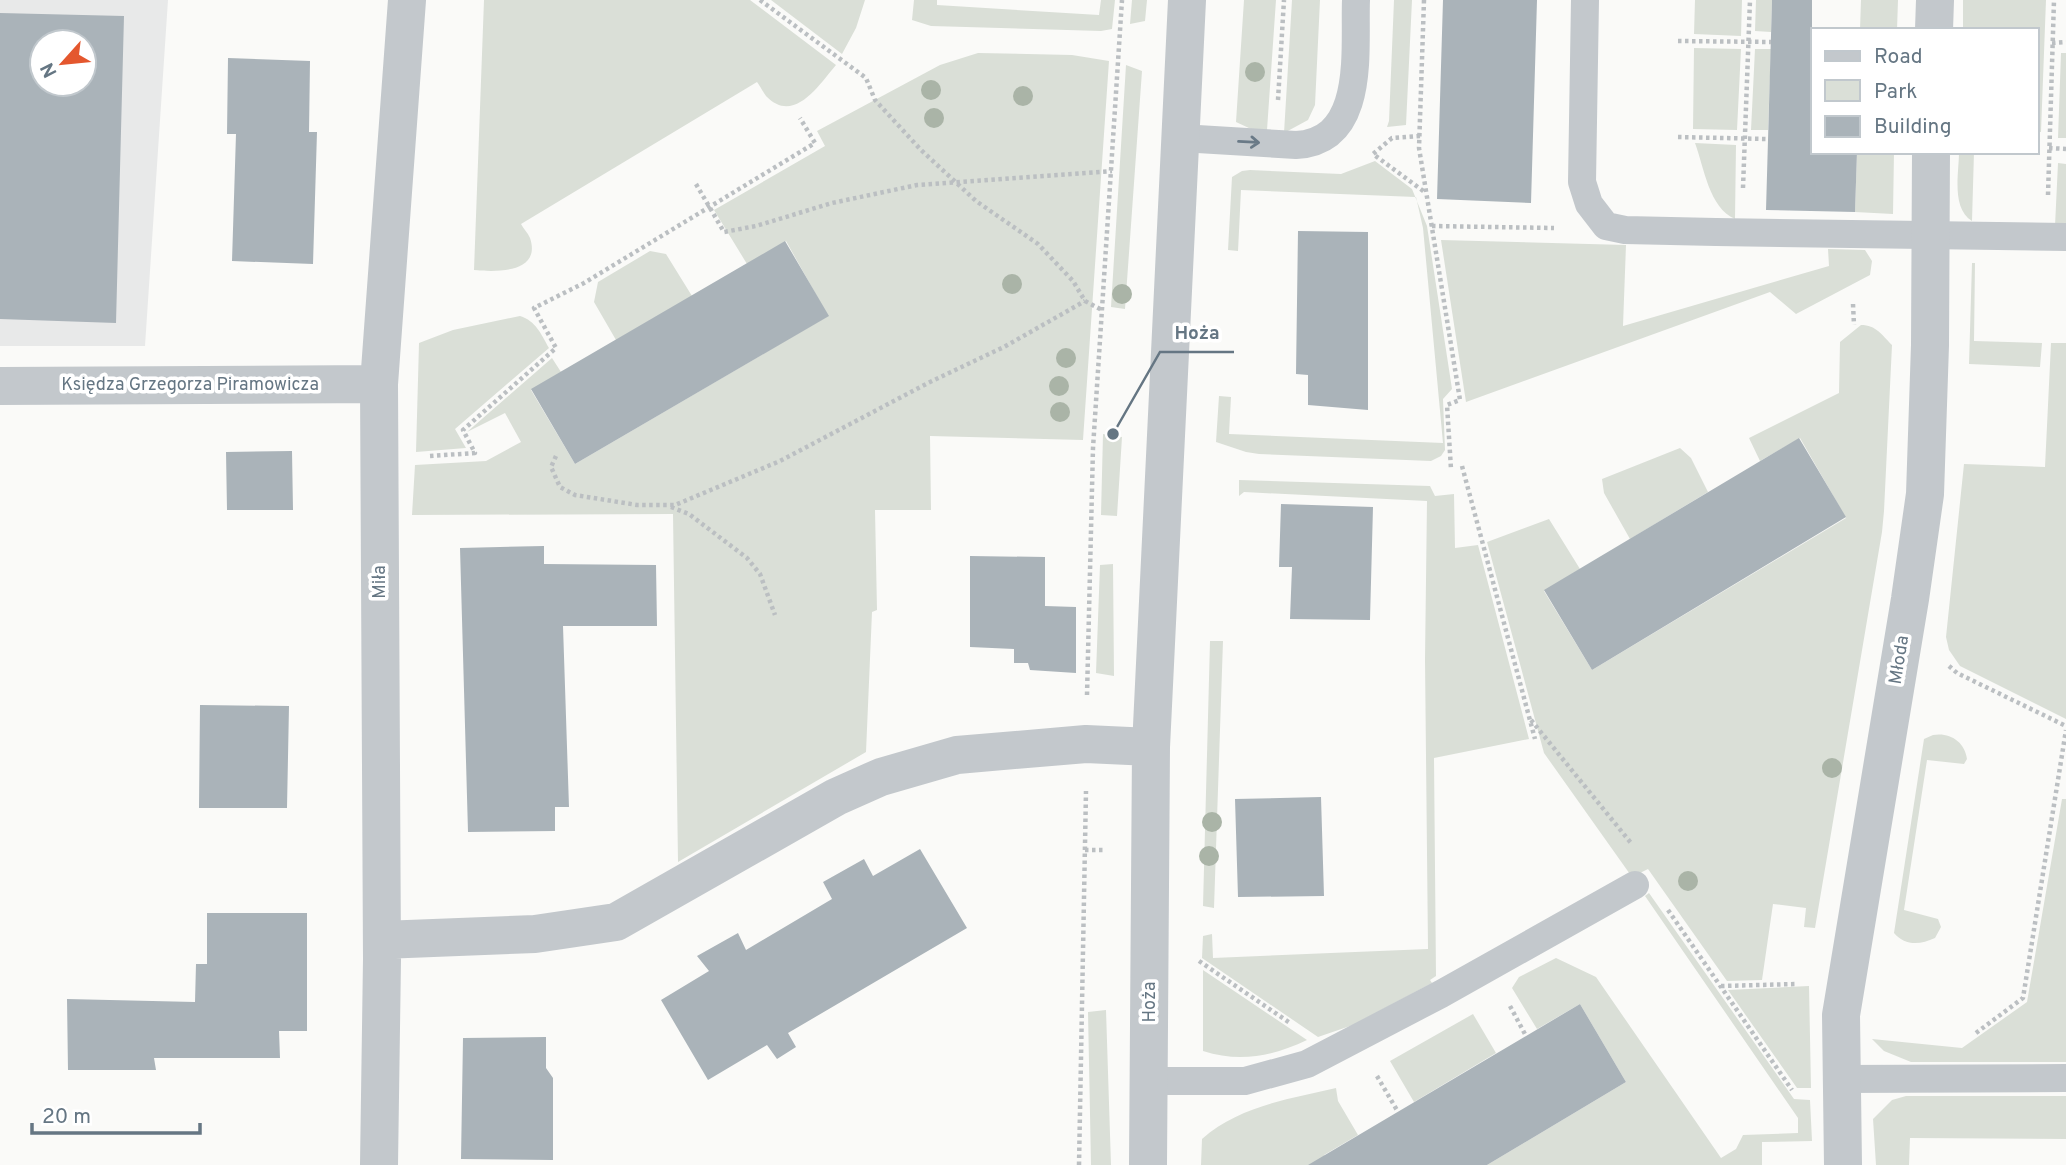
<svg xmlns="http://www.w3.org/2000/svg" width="2066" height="1165" font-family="Overpass,sans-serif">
<rect width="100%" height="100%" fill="#fafaf8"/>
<path fill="#e8e9e9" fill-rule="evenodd" d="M0 0H168L145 346H0ZM42 42H84V84H42Z"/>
<path fill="#dadfd7" d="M484 0H750L836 65C819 85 794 125 766 96 763 92 760 86 757 82L521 224C523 228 528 233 530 238 542 274 494 272 474 270Z
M771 0H865L856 28 842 54Z
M914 0H937V5L1099 15 1101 0H1115L1112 29 1101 31 931 26 912 20Z
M1132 0H1147L1145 21 1130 24Z
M1244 0H1276L1267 130 1251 129 1236 122Z
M1292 0H1320L1315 105 1308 120 1284 133Z
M1394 0H1412L1406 125 1387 127 1389 121Z
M1695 0H1742L1741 36 1694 34Z
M1756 0H1772L1771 32 1755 31Z
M1861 0H1898L1897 30H1860Z
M1963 0H2046L2041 132H2036V30H1963Z
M1694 48 1741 49 1737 130 1693 129Z
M1755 49H1771L1768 130H1751Z
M978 53 1072 55 1109 61 1083 440 930 436 931 510H875L877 610 872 612 866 752 678 862 673 514 412 515 415 465 486 461 521 442 505 413 467 432 552 358 561 372 531 390 575 464 828 316 786 241 747 264 714 210 825 146 817 131 940 65Z
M2061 53H2066V138H2058Z
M1126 65 1142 71 1125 309 1111 307Z
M1695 143 1736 145 1735 219C1709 208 1704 167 1695 143Z
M1857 152H1894L1893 214 1855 212Z
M1959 152H1974L1972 221C1951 208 1959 173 1959 152Z
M1375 161 1412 189 1427 226 1452 389 1443 399 1445 450 1441 456 1431 461 1259 454 1246 452 1216 442 1219 396 1231 397 1229 434 1443 443 1423 228 1416 197 1241 190 1238 251 1228 250 1232 177 1242 171 1250 170 1341 174Z
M2058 163 2066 164V226H2055Z
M1441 240 1626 245 1623 326 1829 266 1828 249 1865 250 1872 261 1870 275 1796 314 1770 292 1466 402Z
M650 251 666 254 692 296 616 340 594 302 598 282Z
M1972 263H1975L1974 341 2042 343 2040 367 1969 364Z
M520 316C536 321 541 334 549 348L455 429 466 448 416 452 419 343 453 330Z
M1861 325C1876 325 1882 335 1892 345L1884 511 1882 532 1815 928 1804 927 1806 908 1773 904 1762 980 1727 981 1648 869 1632 877 1544 753 1487 542 1549 519 1580 569 1544 591 1592 670 1846 518 1800 438 1760 461 1749 438 1839 393 1840 342Z
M2051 343H2066V719L1960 666 1949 650 1946 637 1964 464 2045 467Z
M1103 434 1122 437 1117 516 1101 515Z
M1680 448 1691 458 1708 492 1630 539 1604 493 1602 479Z
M1239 480 1430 486 1435 496 1454 494 1455 548 1478 545 1529 739 1434 758 1436 976 1430 980 1432 983 1353 1025 1318 1037 1202 958 1203 936 1212 934 1213 958 1428 949 1425 660 1427 501 1244 492 1239 496Z
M1113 564 1114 676 1096 673 1100 565Z
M1210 641H1223L1214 908 1203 906Z
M1933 735C1950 732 1965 742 1967 759L1964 764 1927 760 1904 910 1938 919 1941 927 1935 938C1920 945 1905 946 1894 933L1924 739Z
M2062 799H2066V1062H1911L1884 1051 1872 1039 1962 1048 2027 1002Z
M1649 893 1794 1099 1810 1100 1812 1141 1762 1142V1165H1487L1626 1082 1580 1004 1537 1029 1512 988 1519 977 1556 958 1596 977 1721 1158 1736 1149 1743 1135 1798 1133V1118L1645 896Z
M1203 970 1307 1040C1273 1056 1240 1063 1203 1051Z
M1809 986 1811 1088H1797L1728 990Z
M1106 1010 1111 1165H1091L1088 1012Z
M1473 1014 1496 1053 1414 1102 1390 1061Z
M1336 1088 1338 1101 1358 1135 1324 1155 1330 1165H1201L1202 1139C1239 1106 1289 1099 1336 1088Z
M1906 1096H2066V1139L1910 1138 1909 1165H1876L1873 1119 1892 1100Z"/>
<path fill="#aab3b9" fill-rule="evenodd" d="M1443 0H1537L1531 203 1437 199Z
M1772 0H1812V152H1857L1855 212 1766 210Z
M0 13 124 16 116 323 0 319ZM42 42H84V84H42Z
M228 58 310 61 309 132H317L313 264 232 261 236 134H227Z
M1298 231 1368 232V410L1308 405V375L1296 374Z
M785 241 829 316 575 464 531 389Z
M1799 438 1846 517 1592 670 1544 590Z
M292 451 293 510H227L226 452Z
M1281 504 1373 507 1370 620 1290 619 1292 567H1279Z
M544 546V564L656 565 657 626H563L569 807H555V831L468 832 460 548Z
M970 556 1045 557V606L1076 607V673L1030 670 1028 663H1014V649L970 647Z
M200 705 289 706 287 808H199Z
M1321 797 1324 896 1238 897 1235 799Z
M920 849 967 928 788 1033 796 1047 777 1059 767 1045 708 1080 661 1000 709 971 697 956 738 933 746 950 832 899 823 882 864 859 873 876Z
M207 913H307V1031H279L280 1058H154L156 1070H68L67 999 195 1002 196 964H207Z
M1580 1004 1626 1082 1487 1165H1308Z
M546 1037V1068L553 1078V1160L461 1159 463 1038Z"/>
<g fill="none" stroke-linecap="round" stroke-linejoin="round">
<path stroke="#bbbfc2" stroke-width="4.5" stroke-dasharray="3.5 3.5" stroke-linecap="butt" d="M760 0 866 78 875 100 921 150 976 201 1038 244 1073 281 1085 301 1102 310
M1424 0 1419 148 1460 400 1447 405 1451 469
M1678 41 1771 42
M2052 43 2066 42
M1278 100 1284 0
M1420 136 1392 138 1373 154 1426 193
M1678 137 1767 139
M2049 148 2066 149
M696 184 724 232 756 226 832 203 917 185 1112 171
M1743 188 1750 0
M2048 195 2054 0
M1432 226 1554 228
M1853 304 1854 325
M430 456 475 453 463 430 556 348 534 308 584 283 815 143 800 118
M556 456 551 467 560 487 575 495 637 505H675L780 461 928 383 1004 347 1085 301
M1462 466 1535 739
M671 507 689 514 747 558 760 574 775 615
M1949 666 1957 673 2066 726
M1087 695 1093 448 1122 0
M1531 720 1631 843
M1085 850H1103
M1668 910 1792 1090
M1199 961 1290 1023
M1721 986 1796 984
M1510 1006 1526 1036
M1976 1033 2023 998 2066 730
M1377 1076 1398 1112
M1079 1165 1086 791"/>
<path stroke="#c3c8cc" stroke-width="28" d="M1585 0 1582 182 1589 204 1606 226 1625 230 1716 232 2066 237
M1181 138 1296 145C1367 141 1354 50 1356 0
M1841 1079 2066 1078
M1150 1081H1245L1307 1064 1441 994 1635 885"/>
<path stroke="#c3c8cc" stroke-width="38" d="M1934 30 1935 0
M0 386 379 384
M382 940 535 934 616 922 836 797 881 777 957 755 1086 744 1151 747
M379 1165 382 959 379 384 407 0
M1148 1165 1151 747 1187 0
M1843 1165 1841 1015 1910 599 1925 494 1930 345 1931 152"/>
</g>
<g fill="#aab4a7">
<circle cx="1255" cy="72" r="10"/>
<circle cx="931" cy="90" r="10"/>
<circle cx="1023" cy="96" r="10"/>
<circle cx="934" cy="118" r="10"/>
<circle cx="1012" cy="284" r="10"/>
<circle cx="1122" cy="294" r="10"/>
<circle cx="1066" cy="358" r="10"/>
<circle cx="1059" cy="386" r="10"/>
<circle cx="1060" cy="412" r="10"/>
<circle cx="1832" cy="768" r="10"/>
<circle cx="1212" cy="822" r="10"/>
<circle cx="1209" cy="856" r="10"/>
<circle cx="1688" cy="881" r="10"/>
</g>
<defs><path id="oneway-shaft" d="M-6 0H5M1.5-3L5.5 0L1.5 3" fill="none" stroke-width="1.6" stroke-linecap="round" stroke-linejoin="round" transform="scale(1.75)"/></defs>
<use stroke="#6a7a87" href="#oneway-shaft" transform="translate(1249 142) rotate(3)"/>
<g text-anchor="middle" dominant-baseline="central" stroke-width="7" stroke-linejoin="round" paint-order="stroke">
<g font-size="18" fill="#657683" stroke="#fff">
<text x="190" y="385">Księdza Grzegorza Piramowicza</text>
<text transform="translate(380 582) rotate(-90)">Miła</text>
<text transform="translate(1900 660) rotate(-81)">Młoda</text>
<text transform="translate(1150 1002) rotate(-90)">Hoża</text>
</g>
</g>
<path fill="none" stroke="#657683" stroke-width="2.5" d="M1113 434L1160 352H1234"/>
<circle fill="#657683" stroke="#fff" stroke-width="2.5" cx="1113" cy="434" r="7"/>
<g font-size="19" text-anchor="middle" font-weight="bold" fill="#657683" stroke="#fff" stroke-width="7" stroke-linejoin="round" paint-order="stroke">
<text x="1197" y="339">Hoża</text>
</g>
<rect x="1811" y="28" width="228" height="126" fill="#ffffff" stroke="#c1c8cd" stroke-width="2"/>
<rect x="1825" y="51" width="35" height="10" fill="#c3c8cc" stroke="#c1c8cd" stroke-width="2"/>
<text x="1874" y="63" font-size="21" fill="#657683">Road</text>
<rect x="1825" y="80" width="35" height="21" fill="#dadfd7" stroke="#c1c8cd" stroke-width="2"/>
<text x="1874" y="98" font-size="21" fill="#657683">Park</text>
<rect x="1825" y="116" width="35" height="21" fill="#aab3b9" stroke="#c1c8cd" stroke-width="2"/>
<text x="1874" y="133" font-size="21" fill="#657683">Building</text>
<g transform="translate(63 63) rotate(243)"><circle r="33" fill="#ffffff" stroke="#c1c8cd" stroke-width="2"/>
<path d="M0-5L12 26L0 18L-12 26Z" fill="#e4572e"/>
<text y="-10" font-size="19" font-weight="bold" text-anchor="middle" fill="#657683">N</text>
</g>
<path d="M32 1123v10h168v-10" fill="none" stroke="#657683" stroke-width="3.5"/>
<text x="42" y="1123" font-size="21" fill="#657683" stroke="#ffffff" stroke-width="5" paint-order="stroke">20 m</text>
</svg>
